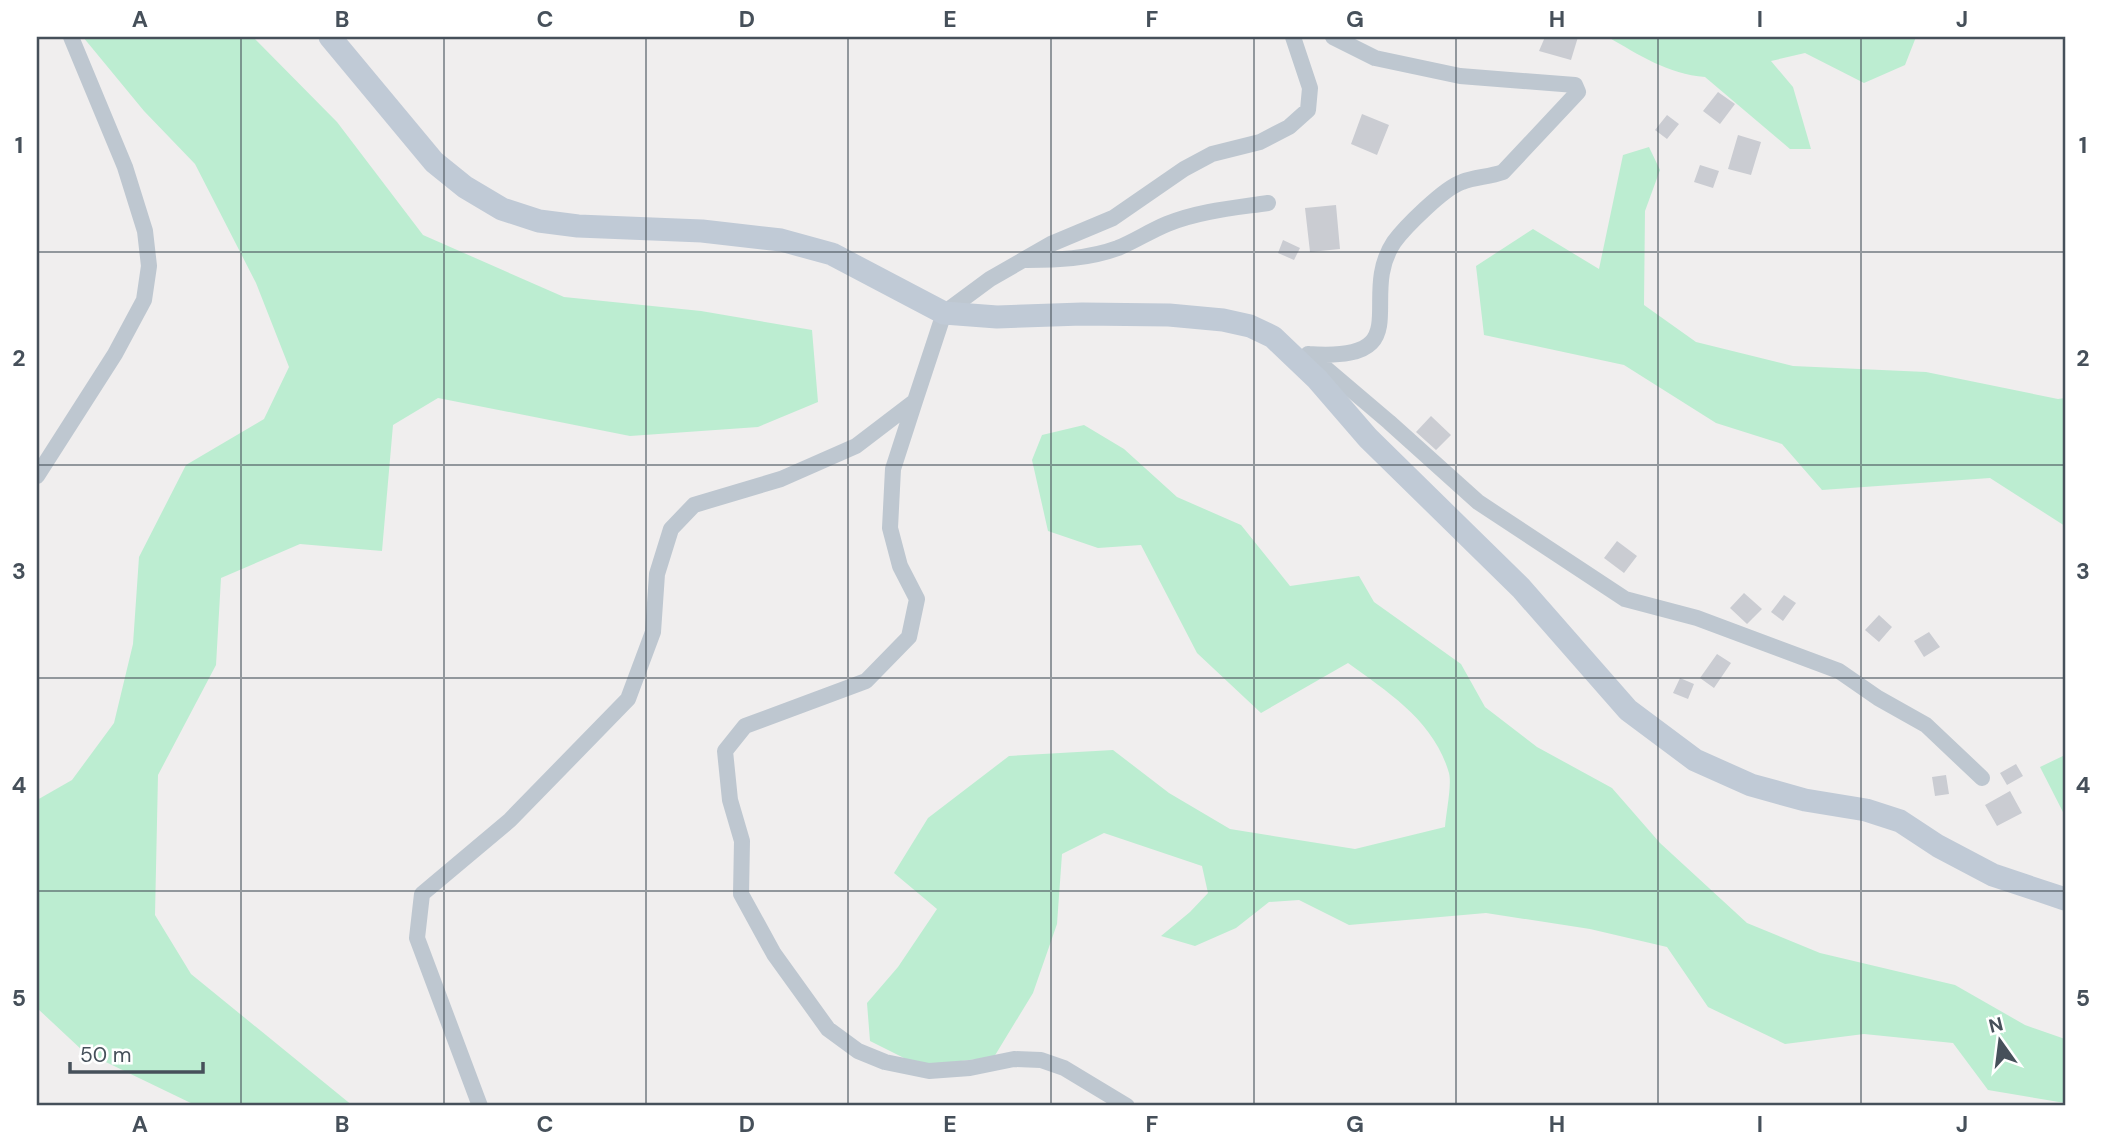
<svg xmlns="http://www.w3.org/2000/svg" width="2102" height="1143" font-family="'DM Sans',sans-serif">
<rect width="100%" height="100%" fill="#f0eeee"/>
<path fill="#bcedd1" d="M83 37H253L337 122 423 235 564 297 701 311 812 330 818 402 758 427 630 436 438 398 393 425 382 551 300 544 221 578 216 665 158 775 155 915 191 974 353 1106H197L83 1051 37 1008V800L72 780 114 723 133 644 139 557 186 465 264 419 289 367 256 283 195 164 144 111Z
M1608 37H1916L1905 65 1864 83 1805 53 1771 61 1793 87 1811 149H1790L1705 77C1668 74 1639 55 1608 37Z
M1649 147 1660 170 1645 211 1644 305 1696 342 1793 366 1926 372 2058 399 2065 398V526L1990 478 1822 490 1782 444 1716 423 1624 365 1484 335 1476 266 1533 229 1599 269 1623 155Z
M1084 425 1124 449 1177 497 1241 525 1290 586 1359 576 1374 602 1461 664 1485 707 1537 747 1612 788 1660 843 1747 923 1820 953 1955 985 2025 1025 2065 1039V1103L1988 1090 1953 1043 1864 1034 1785 1044 1708 1007 1667 947 1590 929 1486 913 1349 925 1299 900 1269 902 1236 928 1195 946 1161 936 1190 912 1208 893 1202 866 1104 833 1062 854 1057 924 1033 993 994 1057 920 1066 870 1041 867 1003 898 967 937 909 894 873 928 818 1009 756 1113 750 1169 793 1230 829 1355 849 1445 827C1446 813 1452 785 1449 773 1434 721 1389 693 1348 663L1261 713 1197 653 1141 545 1098 548 1048 531 1032 460 1042 435Z
M2065 755V816L2040 767Z"/>
<path fill="#caccd2" d="M1545 37H1578L1571 60 1539 51Z
M1718 92 1735 104 1720 124 1703 111Z
M1362 114 1389 125 1377 155 1351 144Z
M1667 115 1679 124 1667 139 1655 130Z
M1738 135 1761 142 1751 175 1728 169Z
M1700 165 1719 171 1713 188 1694 182Z
M1336 205 1340 249 1310 252 1305 208Z
M1283 240 1300 248 1294 260 1278 253Z
M1431 416 1451 435 1436 450 1416 432Z
M1617 541 1637 556 1624 573 1604 558Z
M1744 593 1762 609 1747 624 1730 608Z
M1784 595 1796 603 1783 621 1771 612Z
M1879 615 1892 627 1879 642 1865 630Z
M1929 632 1940 647 1924 657 1914 641Z
M1717 654 1731 663 1714 688 1700 678Z
M1680 678 1694 684 1688 699 1673 693Z
M2016 764 2023 776 2007 785 2000 773Z
M1946 775 1949 794 1935 796 1932 777Z
M2010 791 2022 813 1997 826 1985 805Z"/>
<g fill="none" stroke-linecap="round" stroke-linejoin="round">
<path stroke="#bec7d0" stroke-width="16" d="M1027 260C1057 260 1088 259 1118 248 1135 241 1150 231 1167 224 1199 211 1234 208 1268 203
M1308 354C1422 362 1356 299 1394 242 1405 227 1444 188 1462 182 1475 177 1489 177 1503 172L1578 92 1575 85 1460 76 1375 58 1333 37
M1309 354 1389 422 1478 502 1625 599 1697 618 1839 671 1878 698 1926 725 1982 778
M915 401 893 469 890 528 900 566 917 599 909 637 866 681 745 726 725 751 730 800 742 841 741 894 774 954 828 1029 858 1051 885 1062 929 1071 970 1068 1014 1059 1041 1060 1064 1068 1127 1106
M37 476 115 354 144 300 149 266 145 231 125 167 71 37
M480 1106 417 938 422 894 510 820 628 699 653 632 657 574 671 529 694 505 781 479 856 446 915 401 944 313 990 279 1051 244 1113 218 1184 169 1212 154 1260 142 1289 127 1308 110 1310 88 1293 37"/>
<path stroke="#c0cad6" stroke-width="23" d="M330 37 434 162 465 187 502 209 539 221 578 226 702 231 781 240 832 254 944 313 997 317 1082 314 1169 315 1223 320 1250 326 1273 337 1317 379 1368 438 1521 588 1628 710 1695 760 1751 785 1805 800 1866 810 1900 821 1938 846 1993 875 2065 899"/>
</g>
<path fill="none" stroke="#46505a" stroke-width="2" stroke-opacity="0.55" d="M241 37V1106M444 37V1106M646 37V1106M848 37V1106M1051 37V1106M1254 37V1106M1456 37V1106M1658 37V1106M1861 37V1106M37 252H2065M37 465H2065M37 678H2065M37 891H2065"/>
<rect width="2102" height="1143" fill="none" stroke="#ffffff" stroke-width="77"/>
<g transform="translate(2000 1041) rotate(346)" stroke="#ffffff" stroke-width="5" paint-order="stroke">
<path d="M0-5L12 26L0 18L-12 26Z" fill="#46505a"/>
<text y="-10" font-size="19" font-weight="bold" text-anchor="middle" fill="#46505a">N</text>
</g>
<path d="M70 1062v10h133v-10" fill="none" stroke="#46505a" stroke-width="3.5"/>
<text x="80" y="1062" font-size="21" fill="#46505a" stroke="#ffffff" stroke-width="5" paint-order="stroke">50 m</text>
<rect x="38" y="38" width="2026" height="1066" fill="none" stroke="#46505a" stroke-width="2.5"/>
<g font-size="23" text-anchor="middle" font-weight="bold" fill="#46505a">
<text x="140" y="27">A</text>
<text x="342" y="27">B</text>
<text x="545" y="27">C</text>
<text x="747" y="27">D</text>
<text x="950" y="27">E</text>
<text x="1152" y="27">F</text>
<text x="1355" y="27">G</text>
<text x="1557" y="27">H</text>
<text x="1760" y="27">I</text>
<text x="1962" y="27">J</text>
<text x="19" y="153">1</text>
<text x="2083" y="153">1</text>
<text x="19" y="366">2</text>
<text x="2083" y="366">2</text>
<text x="19" y="579">3</text>
<text x="2083" y="579">3</text>
<text x="19" y="793">4</text>
<text x="2083" y="793">4</text>
<text x="19" y="1006">5</text>
<text x="2083" y="1006">5</text>
<text x="140" y="1132">A</text>
<text x="342" y="1132">B</text>
<text x="545" y="1132">C</text>
<text x="747" y="1132">D</text>
<text x="950" y="1132">E</text>
<text x="1152" y="1132">F</text>
<text x="1355" y="1132">G</text>
<text x="1557" y="1132">H</text>
<text x="1760" y="1132">I</text>
<text x="1962" y="1132">J</text>
</g>
</svg>
